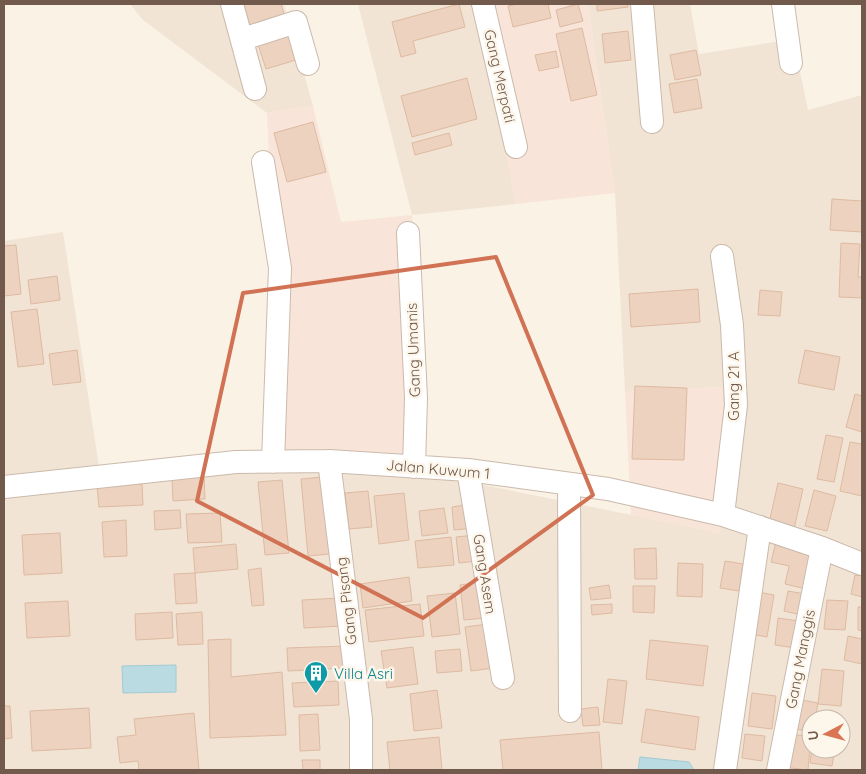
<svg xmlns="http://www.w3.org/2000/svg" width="866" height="774" font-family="Quicksand,sans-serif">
<rect width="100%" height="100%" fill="#faf2e5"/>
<path fill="#f1e4d4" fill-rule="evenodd" d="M130 4H284L313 106 267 113 143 20Z
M358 4H478L516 204 412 215Z
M588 4H690L699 54 793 39 808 110 862 95V770H4V241L63 232 100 473 421 467 474 483 720 533 723 387 625 392 615 193ZM811 719H841V749H811Z"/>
<path fill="#f9e4d9" d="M478 4H588L615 193 516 204Z
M313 106 341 222 412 215 421 467 283 463 267 113Z
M723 387 720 533 631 515 625 392Z"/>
<path fill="#bbdbe2" stroke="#a2cad3" d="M176 665V692L123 693 122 666Z
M640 757 689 762 694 770H638Z"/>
<path fill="#edd2bf" stroke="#debaa1" d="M244 4H281L286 21 251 31Z
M459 4 465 27 413 41 416 53 401 57 392 22Z
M518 4H548L551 18 513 27 508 6Z
M578 4 583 21 560 27 556 10Z
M597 4H627L628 7 597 11Z
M582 28 597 95 571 101 556 34Z
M287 29 296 60 266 69 256 38Z
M628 31 631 60 605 63 602 34Z
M696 50 701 75 675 80 670 55Z
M556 51 559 67 539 71 535 55Z
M467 78 477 119 412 137 401 96Z
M697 79 702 108 674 113 669 84Z
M313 122 326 172 287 182 274 133Z
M449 133 452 145 415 155 412 143Z
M832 199 862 201V232L830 230Z
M841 243 860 244 858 277H862V298L839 297Z
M16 245 21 294 4 296V246Z
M57 276 60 300 31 304 28 280Z
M698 289 700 322 631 327 629 294Z
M760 290 782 292 780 316 758 315Z
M37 309 44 364 18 367 11 312Z
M77 350 81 382 53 385 49 354Z
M805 350 840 357 834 390 798 383Z
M635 386 687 388 684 460 632 459Z
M855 394 862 396V432L846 427Z
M826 435 843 438 834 482 817 479Z
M850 442 862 444V496L840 491Z
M204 476 205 499 173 501 172 477Z
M322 477 329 554 308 556 301 479Z
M282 480 289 553 265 555 258 482Z
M778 483 803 489 794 529 769 523Z
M142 484 143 505 99 507 97 486Z
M814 490 836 496 827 531 805 526Z
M368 491 372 527 349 529 345 493Z
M404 493 409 540 379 544 374 496Z
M472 504 474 528 454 530 452 507Z
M444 508 448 533 422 536 419 511Z
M180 510 181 528 155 530 154 511Z
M220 513 222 542 188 543 186 514Z
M126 520 127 556 104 557 102 522Z
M60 533 62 573 24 575 22 535Z
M475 535 477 561 459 563 456 537Z
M451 537 454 565 418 568 415 541Z
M777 537 816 547 806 589 785 584 789 566 771 562Z
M236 544 238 569 195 573 193 548Z
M656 548 657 579H635L634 549Z
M725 561 743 564 739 591 720 588Z
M678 563 703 564 702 597 677 596Z
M261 568 264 605 252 606 248 570Z
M195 573 197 603 176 604 174 574Z
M855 575 862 576V597L851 594Z
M409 577 412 601 363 608 360 584Z
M482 582 485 618 464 620 460 585Z
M609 585 611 598 591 600 589 588Z
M633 586H655L654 613 633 612Z
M752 591 774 595 767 637 745 633Z
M788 591 805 594 801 615 784 611Z
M455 593 460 634 432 637 427 596Z
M341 598 342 626 304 628 302 600Z
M827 600 848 601 845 630 824 629Z
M68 601 70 636 27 638 25 603Z
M420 604 424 636 369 642 365 610Z
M612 604V613L592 615 591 605Z
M858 607H862V631L858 630Z
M172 612 173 638 136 640 135 614Z
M202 612 203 644 178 645 176 614Z
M778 618 799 621 795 648 775 645Z
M488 624 494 668 471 671 465 627Z
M848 636 862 639V664L844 660Z
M231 639V677L282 672 286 735 210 738 208 640Z
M650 640 708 646 703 686 646 679Z
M345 646 346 668 288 671 287 648Z
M413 647 418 684 387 688 381 651Z
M460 649 462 671 437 673 435 651Z
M822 669 844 671 841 706 818 704Z
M608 679 627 681 622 724 603 722Z
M338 681 339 705 294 707 292 683Z
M437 690 442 728 414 731 410 694Z
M752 693 776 696 772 729 748 726Z
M797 699 818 703 815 719H811V732L791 728Z
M4 706H10L12 738 4 739Z
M598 707 600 725 583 726 581 709Z
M89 708 91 748 32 751 30 711Z
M646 709 699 717 695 750 641 742Z
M194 713 199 770H139L138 761 120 763 117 737 136 735 134 719Z
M318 714 320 750 300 751 299 715Z
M599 732 602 770H503L500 740Z
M745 734 765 736 762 761 742 758Z
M786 734 811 736 808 770 783 767Z
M439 737 442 770H390L387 742Z
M812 749H835L832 766 810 763Z
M302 760H320V770H303Z"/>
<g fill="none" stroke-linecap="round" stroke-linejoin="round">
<g stroke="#cbbaac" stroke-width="24">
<path id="minor" d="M232 4 255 89
M483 4 516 147
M642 4 652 122
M783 4 791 63
M243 39 296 22 308 64
M263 162 280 268 273 462
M408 233 416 398 414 467
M722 256 732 325 736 405 723 515
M329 461 361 719V770
M468 470 503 678
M569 484 570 711
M4 487 236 462 329 461 468 470 608 489 723 515 822 548 862 564
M725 770 760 527
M778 770 822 548"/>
</g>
<use href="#minor" stroke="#fff" stroke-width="22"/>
</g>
<path fill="none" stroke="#d07253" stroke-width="4" stroke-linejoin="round" d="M496 257 593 495 423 618 197 501 243 293Z"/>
<defs>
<g id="building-pin" transform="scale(1.25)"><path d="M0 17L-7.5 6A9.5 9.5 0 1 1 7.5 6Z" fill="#0f9aa8" stroke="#fdf6eb"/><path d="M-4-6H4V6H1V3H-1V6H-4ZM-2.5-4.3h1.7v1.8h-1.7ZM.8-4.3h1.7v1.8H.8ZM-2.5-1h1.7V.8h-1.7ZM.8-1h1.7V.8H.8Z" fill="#fff"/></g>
</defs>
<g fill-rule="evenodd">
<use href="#building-pin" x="316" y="673"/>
</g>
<g text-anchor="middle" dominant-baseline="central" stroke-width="5" stroke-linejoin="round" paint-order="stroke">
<g font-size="15" fill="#715a4c" stroke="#fdf6eb">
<text transform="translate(500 76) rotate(77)">Gang Merpati</text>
<text transform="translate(413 350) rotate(-92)">Gang Umanis</text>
<text transform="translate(733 386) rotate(-90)">Gang 21 A</text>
<text transform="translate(438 469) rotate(5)">Jalan Kuwum 1</text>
<text transform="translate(485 574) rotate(81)">Gang Asem</text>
<text transform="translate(346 601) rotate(-97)">Gang Pisang</text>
<text transform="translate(800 659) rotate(-79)">Gang Manggis</text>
</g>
<g font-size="15" fill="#0d838f" stroke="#fdf6eb" text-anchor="start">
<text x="334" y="673">Villa Asri</text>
</g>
</g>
<rect width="866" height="774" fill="none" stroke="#715a4c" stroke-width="10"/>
<g transform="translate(826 734) rotate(264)"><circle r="24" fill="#fdf6eb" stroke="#c5b8ab"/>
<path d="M0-4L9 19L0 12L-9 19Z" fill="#da7554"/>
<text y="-8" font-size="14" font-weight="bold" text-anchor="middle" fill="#715a4c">U</text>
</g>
</svg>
